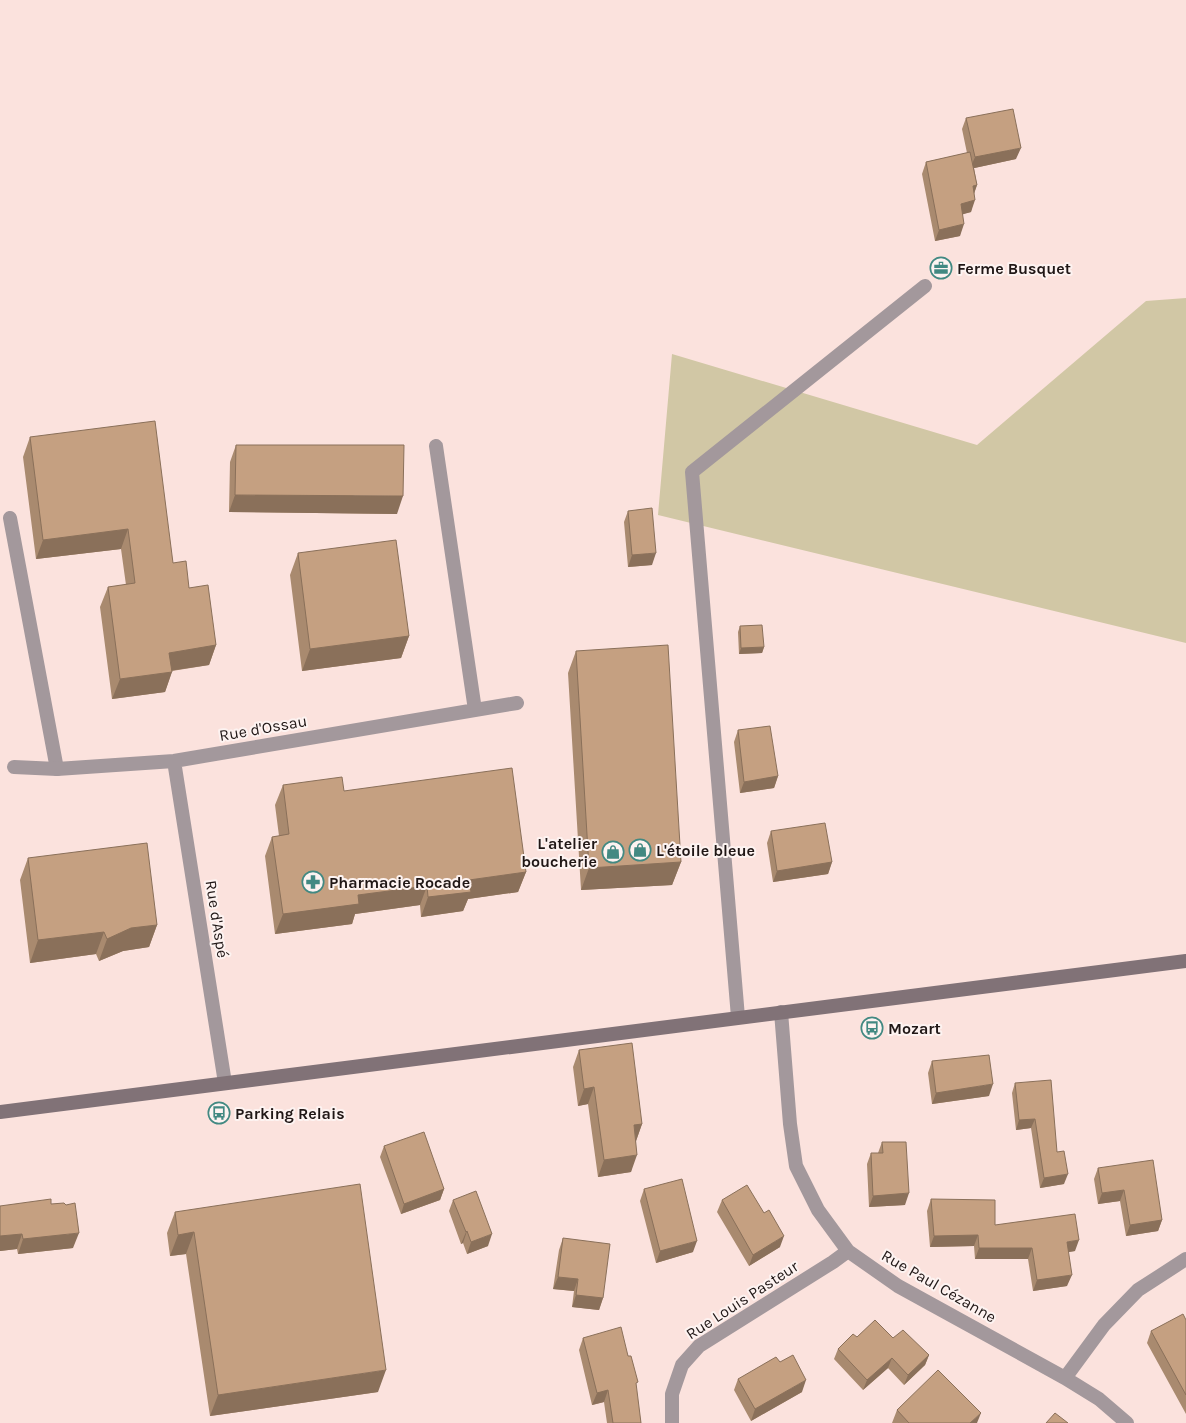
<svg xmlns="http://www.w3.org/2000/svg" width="1186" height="1423" font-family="Karla,sans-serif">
<rect width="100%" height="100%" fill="#fbe2dd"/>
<path fill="#d1c7a5" d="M1186 298V643L658 515 672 354 977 445 1146 301Z"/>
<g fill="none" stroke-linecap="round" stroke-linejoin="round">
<path stroke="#a3989c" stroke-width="14" d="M10 518 57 769"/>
<path stroke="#a3989c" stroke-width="14" d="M436 446 475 710
M174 761 225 1083
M14 767 57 769 174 761 517 703
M781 1012 790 1124 796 1166 818 1210 848 1251 898 1286 1065 1378 1099 1399 1127 1423
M738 1017 692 472 925 286
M1065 1378 1104 1325 1138 1290 1186 1259
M672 1423V1394L682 1365 699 1346 833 1262 848 1251"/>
<path stroke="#817277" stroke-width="14" d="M0 1112 1186 961"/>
</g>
<path fill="#a98a6f" d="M966 118 1016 159 974 168 977 185 974 194 971 212 962 214 960 236 935 241 922 174 926 162 967 153 962 129Z
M30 437 173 563 189 588 216 645 209 665 172 671 165 692 112 699 100 607 108 587 126 585 121 549 36 559 23 457Z
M236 445 397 514 229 512 230 462Z
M628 511 652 565 628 567 624 522Z
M298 553 409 636 401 658 302 671 290 575Z
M740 626 764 647 762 653 739 654 738 632Z
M576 651 681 862 672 885 581 890 568 673Z
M738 730 778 776 774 788 740 793 734 742Z
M283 785 344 791 526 872 518 892 468 899 463 911 421 917 420 905 355 914 352 924 275 934 265 856 272 837 279 836 275 805Z
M771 831 832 862 828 874 773 882 767 843Z
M28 858 157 925 149 947 123 951 99 961 96 954 30 963 20 880Z
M579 1050 642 1124 636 1141 631 1172 598 1177 588 1104 578 1106 573 1067Z
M932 1061 989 1096 932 1104 928 1073Z
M1015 1083 1057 1152 1064 1184 1040 1188 1031 1128 1016 1130 1012 1093Z
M882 1142 905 1205 869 1207 867 1164 871 1153H878Z
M384 1146 444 1189 440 1200 401 1214 380 1157Z
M1098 1168 1162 1220 1158 1231 1126 1236 1120 1201 1098 1204 1094 1179Z
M644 1189 693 1252 656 1263 640 1201Z
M931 1199 995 1225 1075 1251 1068 1252 1067 1286 1033 1291 1028 1259H975L974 1246 930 1247 927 1211Z
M453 1200 488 1246 467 1254 463 1243 461 1244 449 1211Z
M722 1200 780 1247 749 1266 717 1212Z
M51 1204 73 1248 18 1254 17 1249 0 1251V1206Z
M175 1212 378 1392 210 1416 186 1254 170 1256 167 1233Z
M563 1238 603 1298 599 1310 572 1307 574 1291 553 1289 559 1250Z
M1186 1320V1414L1147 1343 1151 1331Z
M857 1337 893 1338 929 1355 925 1365 904 1385 888 1368 863 1390 834 1359 838 1349Z
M583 1338 628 1356 641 1423H607L604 1402 592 1405 579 1350Z
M738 1379 802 1392 751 1421 734 1390Z
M897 1410 977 1423H892Z"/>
<path fill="#8a705a" d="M1021 148 1016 159 970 169 975 157Z
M977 185 973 196V186Z
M975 200 971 212 957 216 961 204Z
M964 224 960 236 935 241 939 230Z
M235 495 403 496 397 514 229 512Z
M128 529 121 549 36 559 43 540Z
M656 553 652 565 628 567 632 555Z
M409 636 401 658 302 671 310 649Z
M216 645 209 665 162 672 169 653Z
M764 647 762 653 739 654 741 648Z
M172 672 165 692 112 699 120 679Z
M778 776 774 788 740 793 744 782Z
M681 862 672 885 581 890 589 868Z
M832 862 828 874 773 882 777 871Z
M526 872 518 892 468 899 463 911 421 917 428 897 469 880Z
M427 886 420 905 355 914 352 924 275 934 283 914 358 895Z
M157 925 149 947 123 951 99 961 107 939 131 928Z
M104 932 96 954 30 963 38 940Z
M993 1084 989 1096 932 1104 936 1093Z
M594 1087 588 1104 578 1106 584 1089Z
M1035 1119 1031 1128 1016 1130 1019 1120Z
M642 1124 636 1141 634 1125Z
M637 1155 631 1172 598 1177 604 1160Z
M1068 1174 1064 1184 1040 1188 1044 1178Z
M444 1189 440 1200 401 1214 404 1204Z
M1124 1190 1120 1201 1098 1204 1102 1193Z
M909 1193 905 1205 869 1207 873 1196Z
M1162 1220 1158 1231 1126 1236 1130 1225Z
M467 1231 463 1243 461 1244 466 1232Z
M194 1232 186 1254 170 1256 178 1235Z
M79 1233 73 1248 18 1254 23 1239Z
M22 1234 17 1249 0 1251V1236Z
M492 1234 488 1246 467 1254 471 1242Z
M978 1235 974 1246 930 1247 934 1236Z
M784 1236 780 1247 749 1266 753 1255Z
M1079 1240 1075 1251 1063 1253 1067 1242Z
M697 1241 693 1252 656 1263 660 1251Z
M979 1248H1032L1028 1259H975Z
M1072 1275 1067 1286 1033 1291 1037 1280Z
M558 1277 578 1279 574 1291 553 1289Z
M576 1295 603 1298 599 1310 572 1307Z
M929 1355 925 1365 904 1385 908 1375Z
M892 1358 888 1368 863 1390 867 1380Z
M386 1370 378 1392 210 1416 218 1395Z
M806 1380 802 1392 751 1421 755 1409Z
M608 1390 604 1402 592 1405 597 1393Z
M981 1413 977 1423H970Z"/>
<path fill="#c5a081" stroke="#8a705a" d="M1013 109 1021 148 975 157 966 118Z
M970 152 977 185 973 186 975 200 961 204 964 224 939 230 926 162Z
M155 421 173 563 186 561 189 588 208 585 216 645 169 653 172 672 120 679 108 587 135 583 128 529 43 540 30 437Z
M236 445H404L403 496 235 495Z
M652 508 656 553 632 555 628 511Z
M396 540 409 636 310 649 298 553Z
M762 625 764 647 741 648 740 626Z
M668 645 681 862 589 868 576 651Z
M770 726 778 776 744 782 738 730Z
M512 768 526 872 469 880 471 892 428 897 427 886 358 895 359 904 283 914 272 837 289 834 283 785 342 777 344 791Z
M825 823 832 862 777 871 771 831Z
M147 843 157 925 131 928 107 939 104 932 38 940 28 858Z
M632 1043 642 1124 634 1125 637 1155 604 1160 594 1087 584 1089 579 1050Z
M989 1055 993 1084 936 1093 932 1061Z
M1051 1080 1057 1152 1064 1151 1068 1174 1044 1178 1035 1119 1019 1120 1015 1083Z
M424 1132 444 1189 404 1204 384 1146Z
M882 1142H906L909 1193 873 1196 871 1153H883Z
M1153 1160 1162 1220 1130 1225 1124 1190 1102 1193 1098 1168Z
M682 1179 697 1241 660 1251 644 1189Z
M360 1184 386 1370 218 1395 194 1232 178 1235 175 1212Z
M747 1185 764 1213 769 1210 784 1236 753 1255 722 1200Z
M476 1191 492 1234 471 1242 467 1231 466 1232 453 1200Z
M51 1199V1204L64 1203 66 1205 75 1203 79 1233 23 1239 22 1234 0 1236V1206Z
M931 1199 995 1200V1225L1075 1214 1079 1240 1067 1242 1072 1275 1037 1280 1032 1248H979L978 1235 934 1236Z
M563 1238 610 1244 603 1298 576 1295 578 1279 558 1277Z
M1183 1314 1186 1320V1395L1151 1331Z
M875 1320 893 1338 903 1330 929 1355 908 1375 892 1358 867 1380 838 1349 853 1334 857 1337Z
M621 1327 628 1356H631L638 1382 636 1383 641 1423H613L608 1390 597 1393 583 1338Z
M793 1355 806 1380 755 1409 738 1379 776 1357 780 1362Z
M938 1370 981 1413 970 1423H909L897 1410Z
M1055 1413 1068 1423H1046Z"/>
<defs>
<g id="office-ring" transform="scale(1.125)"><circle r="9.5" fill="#fdf3f1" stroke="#428982" stroke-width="1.5"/><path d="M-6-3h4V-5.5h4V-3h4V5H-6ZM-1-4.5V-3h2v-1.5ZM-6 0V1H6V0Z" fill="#428982"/></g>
<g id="shop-ring" transform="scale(1.125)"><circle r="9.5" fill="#fdf3f1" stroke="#428982" stroke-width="1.5"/><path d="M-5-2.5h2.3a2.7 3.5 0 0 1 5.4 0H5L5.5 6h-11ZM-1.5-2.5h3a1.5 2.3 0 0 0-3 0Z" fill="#428982"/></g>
<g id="pharmacy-ring" transform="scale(1.125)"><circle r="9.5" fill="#fdf3f1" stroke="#428982" stroke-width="1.5"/><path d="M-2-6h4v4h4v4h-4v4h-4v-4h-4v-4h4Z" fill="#428982"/></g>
<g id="bus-ring" transform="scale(1.125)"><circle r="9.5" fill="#fdf3f1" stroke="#428982" stroke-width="1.5"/><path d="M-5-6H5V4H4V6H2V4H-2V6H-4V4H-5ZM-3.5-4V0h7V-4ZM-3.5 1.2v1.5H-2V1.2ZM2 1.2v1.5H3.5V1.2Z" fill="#428982"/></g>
</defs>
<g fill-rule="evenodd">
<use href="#office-ring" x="941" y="268"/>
<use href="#shop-ring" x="640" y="850"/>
<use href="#shop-ring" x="613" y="852"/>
<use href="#pharmacy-ring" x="313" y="882"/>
<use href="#bus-ring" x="872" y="1028"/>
<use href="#bus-ring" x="219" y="1113"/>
</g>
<g text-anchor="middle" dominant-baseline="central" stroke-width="4" stroke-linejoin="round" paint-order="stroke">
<g font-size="16" font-weight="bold" fill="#201716" stroke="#fdf3f1" text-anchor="start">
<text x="957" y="268">Ferme Busquet</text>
<text x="597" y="843" text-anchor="end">L'atelier<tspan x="597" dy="18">boucherie</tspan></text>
<text x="656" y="850">L'étoile bleue</text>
<text x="329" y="882">Pharmacie Rocade</text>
<text x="888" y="1028">Mozart</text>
<text x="235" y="1113">Parking Relais</text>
</g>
<g font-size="16" fill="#201716" stroke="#fdf3f1">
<text transform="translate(263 728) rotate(-10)">Rue d'Ossau</text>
<text transform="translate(217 919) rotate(81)">Rue d'Aspé</text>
<text transform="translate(939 1286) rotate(30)">Rue Paul Cézanne</text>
<text transform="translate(742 1300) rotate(-33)">Rue Louis Pasteur</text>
</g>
</g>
</svg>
